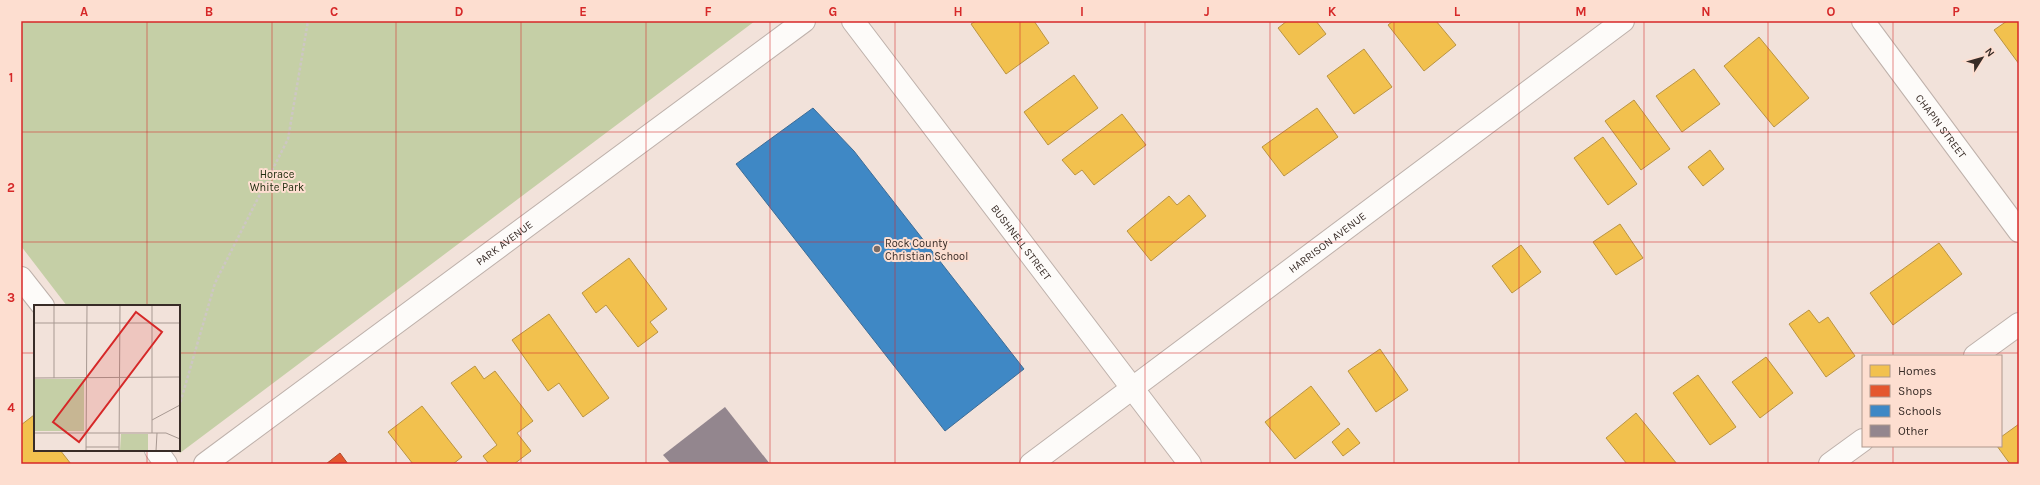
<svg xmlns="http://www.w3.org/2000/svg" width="2040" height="485" font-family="Karla,sans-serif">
<rect width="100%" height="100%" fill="#f2e2da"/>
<path fill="#c5cfa6" d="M21 21H755L180 453 178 450 179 306H67L21 246Z"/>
<path fill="#f2c14e" stroke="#ba9442" d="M976 21H1034L1049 43 1006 74 971 24Z
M1287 21H1316L1326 34 1299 55 1278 28Z
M1393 21H1436L1456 45 1424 71 1388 25Z
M2007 21H2019V64L1994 30Z
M1759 37 1809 98 1774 127 1724 66Z
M1364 49 1392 87 1354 114 1327 76Z
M1694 69 1720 104 1682 132 1656 96Z
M1074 75 1098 108 1048 145 1024 112Z
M1634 100 1670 149 1641 170 1605 121Z
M1317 108 1338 137 1284 176 1262 147Z
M1122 114 1146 145 1094 185 1082 170 1075 175 1062 160Z
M1603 137 1637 184 1608 205 1574 158Z
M1710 150 1724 169 1703 186 1688 167Z
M1189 195 1206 216 1151 261 1127 231 1169 196 1177 205Z
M1620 224 1643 258 1616 275 1593 242Z
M1939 243 1962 274 1893 325 1870 293Z
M1521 245 1541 272 1512 293 1492 266Z
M629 258 667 309 650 322 658 332 638 347 606 305 596 313 582 293Z
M1809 310 1819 323 1828 317 1855 356 1826 377 1789 324Z
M549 314 609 398 583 417 559 383 548 391 512 340Z
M1380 349 1408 390 1376 412 1348 371Z
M1766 357 1793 393 1760 418 1732 382Z
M475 366 484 379 495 371 533 421 517 433 531 451 514 464H489L483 456 497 445 451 383Z
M1698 375 1736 427 1710 445 1673 393Z
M1311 386 1340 424 1295 459 1265 422Z
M422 406 462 457 453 464H413L388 432Z
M1636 413 1677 464H1627L1606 438Z
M34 415 35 450H60L71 464H21V425Z
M2019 424V464H2010L1997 446H2001V437Z
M1348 428 1360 443 1343 456 1332 442Z"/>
<path fill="#e4572e" stroke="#b04a2c" d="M340 453 348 464H326Z"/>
<path fill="#3f88c5" stroke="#3d6c96" d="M813 108 854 151 1024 369 945 431 736 164Z"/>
<path fill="#93868e" d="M725 407 770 464H671L663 455Z"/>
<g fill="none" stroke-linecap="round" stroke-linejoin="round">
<g stroke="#beb1ab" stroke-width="24">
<g id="minor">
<path id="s1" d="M1863 21 2019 231"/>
<path d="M21 278 43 306"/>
<path d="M1975 356 2019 324"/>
<path d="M156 450 166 464"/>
<path id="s2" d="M1031 464 1623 21"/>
<path d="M1830 464 1863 440"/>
</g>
</g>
<g stroke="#beb1ab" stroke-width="24">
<g id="tertiary">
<path id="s3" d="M853 21 1190 464"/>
<path id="s4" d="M205 464 804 21"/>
</g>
</g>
<path stroke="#cdc7c3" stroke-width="2.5" stroke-dasharray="3 2" stroke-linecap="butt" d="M179 407 215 283 288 139 308 21"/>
<use href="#minor" stroke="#fdfbf9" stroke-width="22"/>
<use href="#tertiary" stroke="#fdfbf9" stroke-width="22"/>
</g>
<path fill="none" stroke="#d62828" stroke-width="1" stroke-opacity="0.55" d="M147 21V306M272 21V464M396 21V464M521 21V464M646 21V464M770 21V464M895 21V464M1020 21V464M1145 21V464M1270 21V464M1394 21V464M1519 21V464M1644 21V464M1768 21V464M1893 21V356M21 132H2019M21 242H2019M21 353H35M179 353H2019M1893 446V464M147 450V464"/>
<circle fill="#796c66" stroke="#fdded0" stroke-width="1.5" cx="877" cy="249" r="4"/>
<g text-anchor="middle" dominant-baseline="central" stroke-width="4" stroke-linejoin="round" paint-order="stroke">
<g font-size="11" fill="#382c27" stroke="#fdded0">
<text stroke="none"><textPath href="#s1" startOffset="131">CHAPIN STREET</textPath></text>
<text stroke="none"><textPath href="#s4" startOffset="372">PARK AVENUE</textPath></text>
<text stroke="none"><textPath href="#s3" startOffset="278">BUSHNELL STREET</textPath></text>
<text stroke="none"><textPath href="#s2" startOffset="370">HARRISON AVENUE</textPath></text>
</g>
<g font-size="11" fill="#212e10" stroke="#fdded0">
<text x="277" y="174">Horace<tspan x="277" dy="13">White Park</tspan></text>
</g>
<g font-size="11" fill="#382c27" stroke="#fdded0" text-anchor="start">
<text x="885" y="243">Rock County<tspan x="885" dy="13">Christian School</tspan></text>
</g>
</g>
<g transform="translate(34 305)">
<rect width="146" height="146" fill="#f2e2da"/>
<path d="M0 74H50V126H0ZM87 129H114V146H86Z" fill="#c5cfa6"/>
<path fill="none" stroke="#a89992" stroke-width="1" d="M0 18H146M0 73 146 72M20 73V0M118 115 146 100M0 128H132L146 134M118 128V0M52 142H85M52 146 53 0M85 146 86 0M122 146 123 128"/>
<path fill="#d62828" fill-opacity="0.15" stroke="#d62828" stroke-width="2" d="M102 7 128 27 45 137 19 117Z"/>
<rect width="146" height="146" fill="none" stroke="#382c27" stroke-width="2"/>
</g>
<rect width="2040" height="485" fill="none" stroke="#fdded0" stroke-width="44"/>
<rect x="1862" y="355" width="140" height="92" fill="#fdded0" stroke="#ae978c"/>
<rect x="1870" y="365" width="20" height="12" fill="#f2c14e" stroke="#ae978c"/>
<text x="1898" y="375" font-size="12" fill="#382c27">Homes</text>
<rect x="1870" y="385" width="20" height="12" fill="#e4572e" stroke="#ae978c"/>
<text x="1898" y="395" font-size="12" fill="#382c27">Shops</text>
<rect x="1870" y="405" width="20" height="12" fill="#3f88c5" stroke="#ae978c"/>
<text x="1898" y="415" font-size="12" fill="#382c27">Schools</text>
<rect x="1870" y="425" width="20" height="12" fill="#93868e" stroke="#ae978c"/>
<text x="1898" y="435" font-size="12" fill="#382c27">Other</text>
<g transform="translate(1982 58) rotate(53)" stroke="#fdded0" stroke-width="3" paint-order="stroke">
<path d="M0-3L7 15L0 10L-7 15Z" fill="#382c27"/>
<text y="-6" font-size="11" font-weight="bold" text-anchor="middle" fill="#382c27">N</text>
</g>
<rect x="22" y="22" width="1996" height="441" fill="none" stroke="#d62828" stroke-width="1.5"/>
<g font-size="13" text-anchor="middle" font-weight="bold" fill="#d62828">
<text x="84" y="16">A</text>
<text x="209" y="16">B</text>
<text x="334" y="16">C</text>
<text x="459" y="16">D</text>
<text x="583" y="16">E</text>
<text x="708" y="16">F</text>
<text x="833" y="16">G</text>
<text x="958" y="16">H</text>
<text x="1082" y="16">I</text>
<text x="1207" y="16">J</text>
<text x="1332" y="16">K</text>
<text x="1457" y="16">L</text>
<text x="1581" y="16">M</text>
<text x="1706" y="16">N</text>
<text x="1831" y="16">O</text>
<text x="1956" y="16">P</text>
<text x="11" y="82">1</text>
<text x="11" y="192">2</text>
<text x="11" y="302">3</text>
<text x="11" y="412">4</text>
</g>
</svg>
